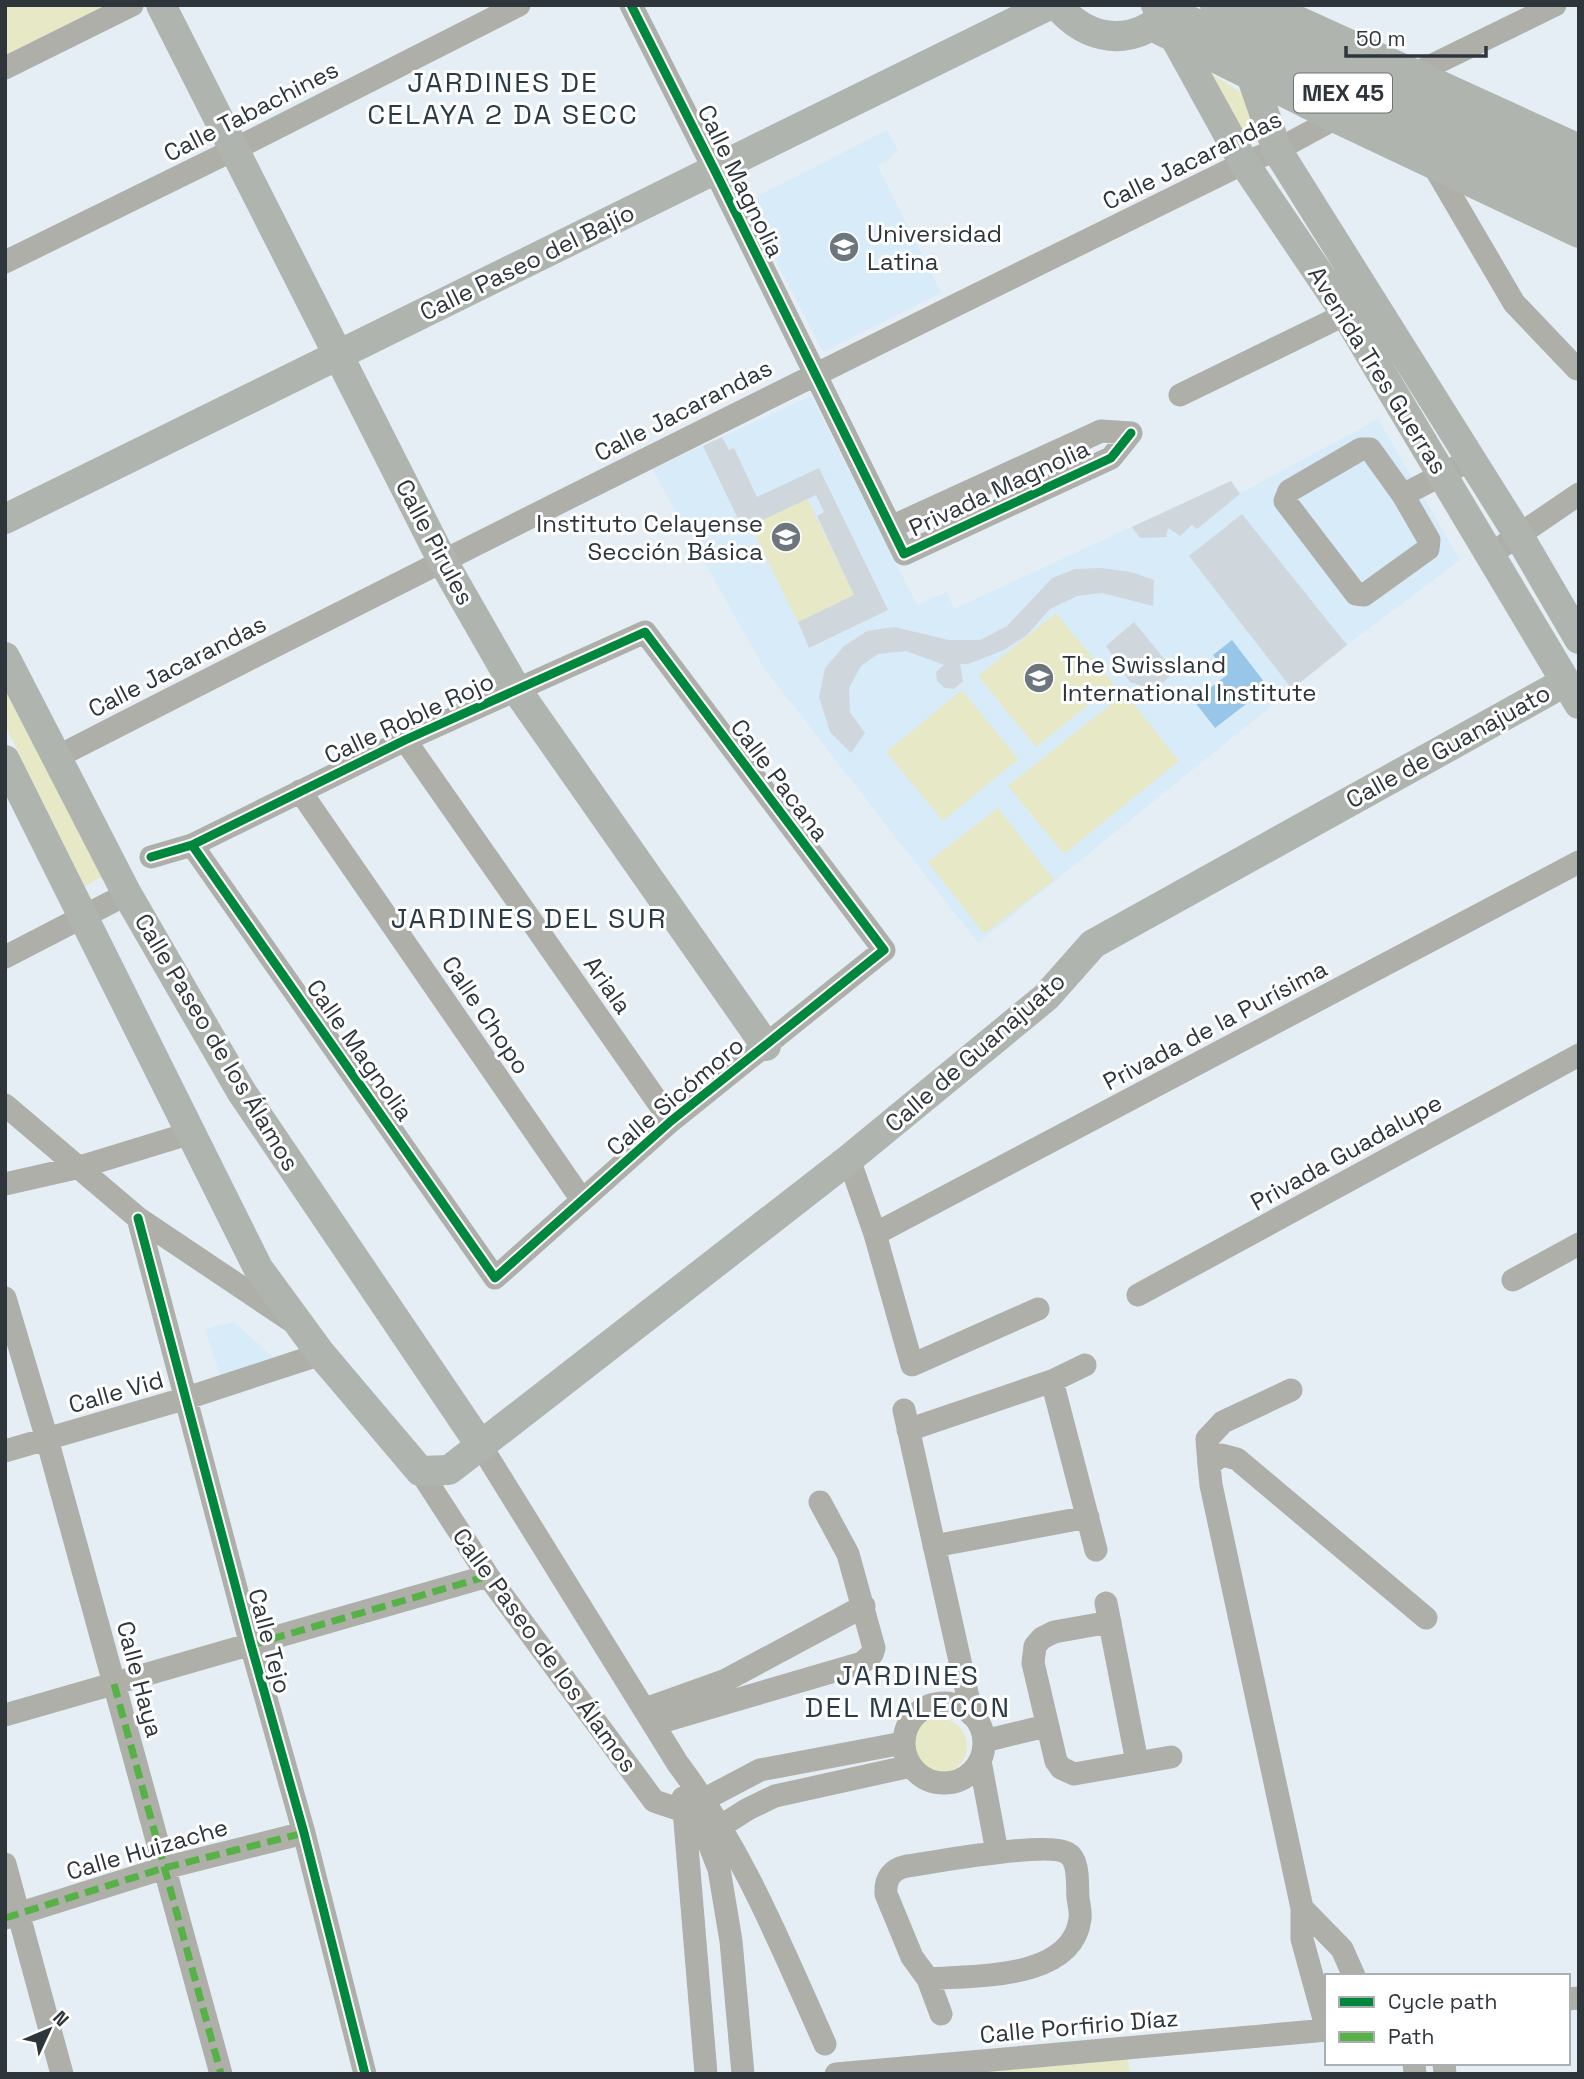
<svg xmlns="http://www.w3.org/2000/svg" width="1584" height="2079" font-family="'Space Grotesk',sans-serif">
<rect width="100%" height="100%" fill="#e5eef5"/>
<path fill="#d8ebf9" d="M887 130 898 151 878 166 941 293 823 352 746 202Z
M811 396 917 605 947 592 954 609 1231 481 1241 493 1378 419 1460 560 1347 645 978 943 764 668 652 469Z
M234 1322 273 1357V1367L223 1385 205 1329Z"/>
<path fill="#e6e8c6" d="M5 5H111L5 57Z
M1206 70 1249 98 1257 133 1246 139Z
M807 498 854 595 798 622 750 525Z
M1056 613 1114 684 1036 747 978 676Z
M5 678 104 875 85 886 5 725Z
M962 690 1018 759 943 821 886 752Z
M1125 693 1179 761 1064 854 1008 786Z
M998 808 1054 880 984 934 928 862Z
M911 1746a28 28 0 1 1 56 0a28 28 0 1 1-56 0Z
M1126 2049 1130 2074H808Z"/>
<path fill="#97c6e8" d="M1232 640 1268 687 1215 728 1194 701 1228 674 1213 655Z"/>
<path fill="#cfd7dd" d="M722 437 729 450 734 448 757 497 819 468 888 610 809 648 798 622 854 595 817 516 824 512 816 495 743 529 703 446Z
M1231 481 1240 494 1197 529 1192 525 1180 536 1168 528 1166 537 1140 538 1132 527Z
M1242 514 1347 645 1292 689 1189 556Z
M1102 568 1131 572 1154 580 1153 606 1102 593 1077 596 1050 609 1026 636 1004 650 968 664H960L963 681 954 689 945 688 937 681 936 672 944 665 906 651 878 654 861 666 849 688 850 712 865 733 851 753 830 732 819 697 825 668 844 646 867 631 894 627 949 640H980L1007 626 1052 578 1075 569Z
M1134 622 1175 672 1162 683 1146 687 1130 682 1106 646Z"/>
<g fill="none" stroke-linecap="round" stroke-linejoin="round">
<path stroke="#adafa8" stroke-width="23" d="M631 5 715 171 904 554 1111 458 1131 433
M5 68 132 5
M1416 73 1555 5
M1432 163 1514 303 1577 369 1579 368
M5 262 233 150 519 5
M1180 395 1346 314
M1361 449H1370L1403 495 1429 540 1428 549 1364 595 1356 594 1285 501 1289 491Z
M1403 495 1472 459
M891 527 1101 431 1131 433
M1491 554 1579 494
M405 740 671 1121
M57 757C451 555 847 358 1244 163L1277 150 1336 118
M300 791 582 1200
M151 857 192 845 405 740 645 632 884 950 671 1121 495 1278 192 845
M5 957 127 894
M5 1105 138 1218 290 1320
M849 1159 875 1234 912 1365 1038 1309
M5 1184 80 1167 191 1133
M138 1218 251 1645 304 1833 365 2074
M875 1234 1579 862
M1513 1280 1579 1244
M1138 1295 1579 1055
M5 1298 47 1439 221 2074
M1052 1381 1096 1550
M904 1410 972 1715
M908 1430 1052 1381 1085 1365
M481 1446 678 1764C743 1850 781 1946 825 2044
M5 1451 187 1398 321 1354
M1209 1465 1207 1439 1223 1422 1291 1390
M420 1471 488 1576 654 1801 684 1811
M934 1546 1088 1517
M1106 1603 1137 1762
M1110 1622 1054 1632 1042 1638 1035 1646 1033 1663 1056 1761 1061 1768 1074 1774 1171 1757
M904 1743a40 40 0 1 1 80 0a40 40 0 1 1-80 0Z
M645 1709 726 1680 864 1606
M5 1715 488 1576
M654 1724 862 1663 872 1654 874 1648 848 1554 820 1502
M984 1741 1046 1726
M980 1761 997 1852
M683 1798 706 2074
M705 1799 760 1770 903 1743
M692 1800 719 1869 731 1941 743 2074
M721 1826 748 1809 775 1796 911 1766
M5 1864 62 2074
M5 1918 164 1868 304 1833
M1354 1976 1342 1949 1302 1908 1211 1485 1209 1465 1222 1455 1237 1459 1426 1618
M928 1979C973 1975 1072 1981 1080 1919 1081 1913 1079 1905 1078 1898 1077 1885 1080 1860 1067 1853 1047 1841 935 1862 907 1866 892 1869 885 1878 886 1894L912 1957 928 1979 941 2014
M1568 1999 1579 1998
M1414 2063 1415 2074
M1444 2063 1445 2074
M836 2074 1327 2030 1302 1939V1908"/>
<path stroke="#afb4af" stroke-width="30" d="M161 5 442 560 516 689 766 1046
M1057 5C1087 41 1131 48 1166 14
M1263 5 1579 149
M1152 26 1336 118 1579 233
M1175 38 1244 163 1346 314 1579 704
M1251 75 1277 150 1519 536 1579 639
M1546 160 1579 176
M1530 180 1579 203
M5 519 1049 5
M5 657 127 894 241 1091 481 1446
M5 760 258 1268 321 1354 420 1471 449 1470 849 1159 1046 997 1093 944 1565 682"/>
<path stroke="#afb4af" stroke-width="30" d="M1156 5 1530 180
M1215 5 1546 160"/>
<path stroke="#56b246" stroke-width="7" stroke-dasharray="14 7" stroke-linecap="butt" d="M251 1645 488 1576
M114 1684 221 2074
M5 1918 164 1868 304 1833"/>
<g stroke="#fff" stroke-width="13">
<path id="cycleway" d="M631 5 715 171 904 554 1111 458 1131 433
M151 857 192 845 405 740 645 632 884 950 671 1121 495 1278 192 845
M138 1218 251 1645 304 1833 365 2074"/>
</g>
<use href="#cycleway" stroke="#00873e" stroke-width="9"/>
</g>
<defs>
<g id="university-disc" transform="scale(1.575)"><circle r="9.5" fill="#6e767d" stroke="#fff"/><path d="M0-5L7-2L0 1L-7-2ZM-4 1L0 2.5L4 1V4Q0 6-4 4Z" fill="#fff"/></g>
<g id="school-disc" transform="scale(1.575)"><circle r="9.5" fill="#6e767d" stroke="#fff"/><path d="M0-5L7-2L0 1L-7-2ZM-4 1L0 2.5L4 1V4Q0 6-4 4Z" fill="#fff"/></g>
</defs>
<g fill-rule="evenodd">
<use href="#university-disc" x="844" y="247"/>
<use href="#school-disc" x="786" y="537"/>
<use href="#school-disc" x="1039" y="678"/>
</g>
<g text-anchor="middle" dominant-baseline="central" stroke-width="6" stroke-linejoin="round" paint-order="stroke">
<rect fill="#fff" stroke="#6d7276" stroke-width="2" x="1294" y="73.5" width="98" height="39" rx="5"/>
<g font-size="23" font-weight="bold" fill="#2e363c">
<text x="1343" y="93">MEX 45</text>
</g>
<g font-size="24" fill="#2e363c" stroke="#fff">
<text transform="translate(251 111) rotate(-27)">Calle Tabachines</text>
<text transform="translate(1192 160) rotate(-26)">Calle Jacarandas</text>
<text transform="translate(741 181) rotate(64)">Calle Magnolia</text>
<text transform="translate(527 262) rotate(-26)">Calle Paseo del Bajío</text>
<text transform="translate(1378 370) rotate(58)">Avenida Tres Guerras</text>
<text transform="translate(683 410) rotate(-27)">Calle Jacarandas</text>
<text transform="translate(999 488) rotate(-25)">Privada Magnolia</text>
<text transform="translate(435 542) rotate(62)">Calle Pirules</text>
<text transform="translate(177 666) rotate(-27)">Calle Jacarandas</text>
<text transform="translate(409 718) rotate(-25)">Calle Roble Rojo</text>
<text transform="translate(1448 746) rotate(-29)">Calle de Guanajuato</text>
<text transform="translate(780 780) rotate(53)">Calle Pacana</text>
<text transform="translate(608 985) rotate(55)">Ariala</text>
<text transform="translate(486 1015) rotate(56)">Calle Chopo</text>
<text transform="translate(1215 1025) rotate(-28)">Privada de la Purísima</text>
<text transform="translate(217 1042) rotate(59)">Calle Paseo de los Álamos</text>
<text transform="translate(360 1050) rotate(55)">Calle Magnolia</text>
<text transform="translate(975 1052) rotate(-41)">Calle de Guanajuato</text>
<text transform="translate(675 1096) rotate(-40)">Calle Sicómoro</text>
<text transform="translate(1346 1152) rotate(-29)">Privada Guadalupe</text>
<text transform="translate(116 1392) rotate(-16)">Calle Vid</text>
<text transform="translate(270 1641) rotate(75)">Calle Tejo</text>
<text transform="translate(545 1650) rotate(54)">Calle Paseo de los Álamos</text>
<text transform="translate(140 1679) rotate(75)">Calle Haya</text>
<text transform="translate(147 1849) rotate(-16)">Calle Huizache</text>
<text transform="translate(1079 2026) rotate(-5)">Calle Porfirio Díaz</text>
</g>
<g font-size="24" fill="#2e363c" stroke="#fff" text-anchor="start">
<text x="867" y="233">Universidad<tspan x="867" dy="28">Latina</tspan></text>
<text x="763" y="523" text-anchor="end">Instituto Celayense<tspan x="763" dy="28">Sección Básica</tspan></text>
<text x="1062" y="664">The Swissland<tspan x="1062" dy="28">International Institute</tspan></text>
</g>
<g font-size="28" letter-spacing="2" fill="#2b3b47" stroke="#fff">
<text x="503" y="82">JARDINES DE<tspan x="503" dy="32">CELAYA 2 DA SECC</tspan></text>
<text x="529" y="918">JARDINES DEL SUR</text>
<text x="908" y="1675">JARDINES<tspan x="908" dy="32">DEL MALECON</tspan></text>
</g>
</g>
<rect width="1584" height="2079" fill="none" stroke="#2e363c" stroke-width="14"/>
<rect x="1325" y="1974" width="245" height="91" fill="#ffffff" stroke="#abafb1" stroke-width="2"/>
<rect x="1339" y="1997" width="35" height="10" fill="#00873e" stroke="#abafb1" stroke-width="2"/>
<text x="1388" y="2009" font-size="21" fill="#2e363c">Cycle path</text>
<rect x="1339" y="2032" width="35" height="10" fill="#56b246" stroke="#abafb1" stroke-width="2"/>
<text x="1388" y="2044" font-size="21" fill="#2e363c">Path</text>
<g transform="translate(49 2030) rotate(46)" stroke="#ffffff" stroke-width="5" paint-order="stroke">
<path d="M0-5L12 26L0 18L-12 26Z" fill="#2e363c"/>
<text y="-10" font-size="19" font-weight="bold" text-anchor="middle" fill="#2e363c">N</text>
</g>
<path d="M1346 46v10h140v-10" fill="none" stroke="#2e363c" stroke-width="3.5"/>
<text x="1356" y="46" font-size="21" fill="#2e363c" stroke="#ffffff" stroke-width="5" paint-order="stroke">50 m</text>
</svg>
